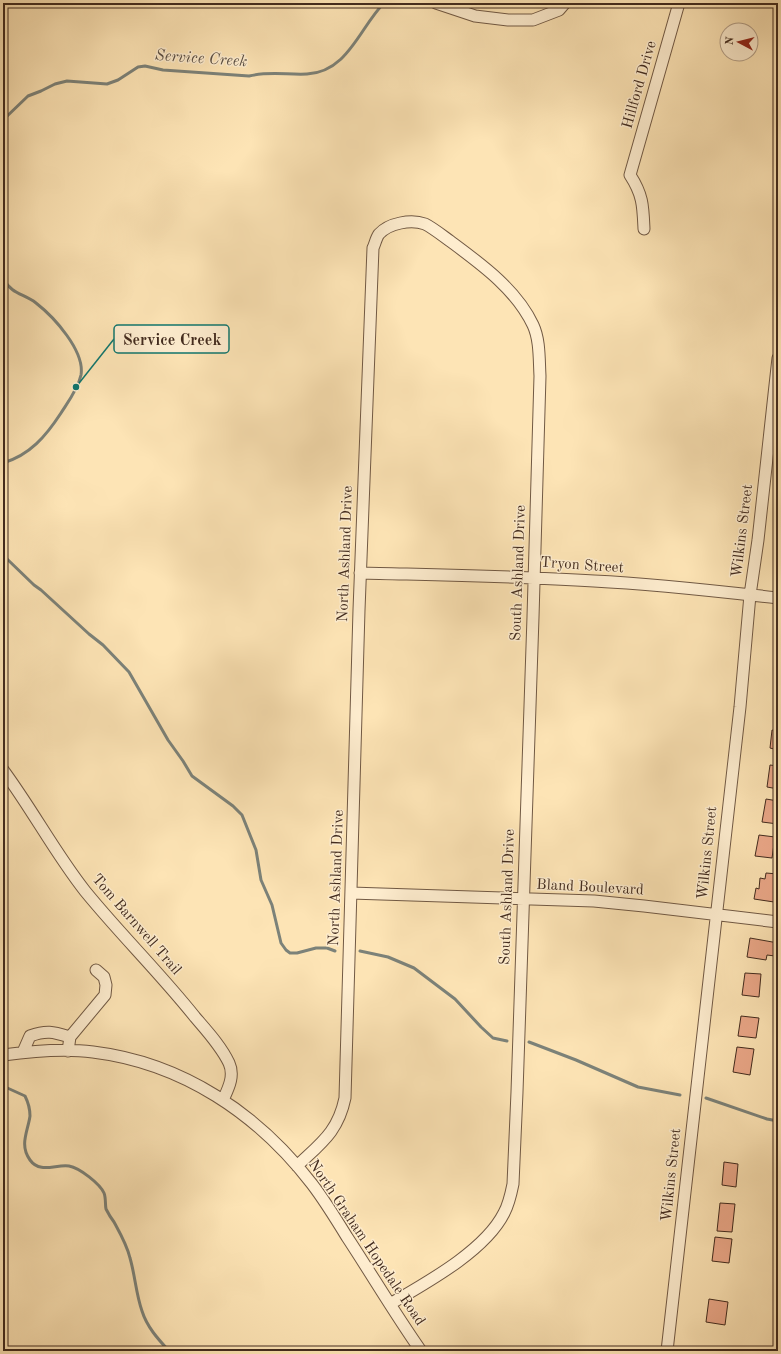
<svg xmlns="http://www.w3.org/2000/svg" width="781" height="1354" font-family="'Old Standard TT',serif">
<rect width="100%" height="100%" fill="#fde4b5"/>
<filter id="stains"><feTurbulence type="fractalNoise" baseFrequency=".005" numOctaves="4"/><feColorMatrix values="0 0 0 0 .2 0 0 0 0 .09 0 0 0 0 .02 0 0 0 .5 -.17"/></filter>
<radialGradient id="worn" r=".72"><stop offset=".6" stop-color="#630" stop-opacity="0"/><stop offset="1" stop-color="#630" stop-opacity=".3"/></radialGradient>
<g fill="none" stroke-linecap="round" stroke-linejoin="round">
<path stroke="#7c8279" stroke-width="3" d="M3 120 28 96 41 91 55 84 67 81 107 84 118 80 138 67 145 66 163 70 249 76C268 71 288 75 307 74 348 72 360 27 384 3
M3 278C12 295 23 293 36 303 54 317 85 351 81 375 78 389 68 402 61 413 46 436 30 455 3 463
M3 553 6 558 34 585 41 590 89 634 103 645 129 672 168 740 183 761 192 776 233 806 242 815 256 850 261 880 272 905 281 943 286 950 290 953H297L316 948H327L335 951
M360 951 388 957 414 968 455 999 481 1027 493 1038 507 1041
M529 1042 576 1060 638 1087 680 1095
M3 1086 25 1096C28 1102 30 1108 30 1116 28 1131 19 1145 30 1160 40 1174 56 1164 69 1166 80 1168 100 1184 104 1193 106 1198 105 1204 106 1209 108 1213 111 1218 114 1222 120 1233 127 1245 130 1258 135 1275 136 1294 142 1311 147 1327 158 1339 169 1351
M706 1098 767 1119 778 1121"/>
</g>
<path fill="#eba889" stroke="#422b1e" d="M777 689H778V710L775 709Z
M778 725V750L770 748 772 730 777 731Z
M770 765 778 766V789L767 787Z
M766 799 778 801V824L762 822Z
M759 835 775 837 772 858 755 856Z
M766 873 778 874V891H775L774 902 754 899 756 888 759 889 760 878 765 879Z
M750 938 778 943 775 956 767 955 766 960 747 957Z
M745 973 761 974 759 997 742 995Z
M741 1016 759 1018 756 1038 738 1036Z
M737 1047 754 1049 750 1075 733 1072Z
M724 1162 738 1164 736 1187 722 1185Z
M720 1203 735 1204 732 1232 717 1231Z
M715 1237 732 1239 729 1263 712 1261Z
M709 1299 728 1302 725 1325 706 1322Z"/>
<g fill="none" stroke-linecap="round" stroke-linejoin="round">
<g stroke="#715944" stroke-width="13">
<path id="minor" d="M436 3 475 16 508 20H533L559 10 565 3
M644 229C643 206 643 195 630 175L679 3
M360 573C438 575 516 576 594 581 655 584 717 591 778 598
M3 770C32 809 55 853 85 891 120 934 160 973 195 1017 207 1031 221 1046 229 1063 235 1076 228 1089 223 1100
M351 893 594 901 644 906 778 922
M68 1051 70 1037 105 995 106 985 104 977 96 970
M23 1052 30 1036C47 1030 53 1032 70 1037
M3 1055C32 1051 64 1048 93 1052 183 1063 258 1114 312 1184 325 1201 336 1219 347 1237 372 1275 395 1314 421 1351
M297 1166C321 1143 338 1132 345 1098L359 610 373 248C375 244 376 238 379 234 389 223 411 219 425 224 433 228 443 236 450 241 481 264 516 289 533 325 540 340 539 359 540 376L533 617 517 1092 513 1184C511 1194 509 1204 504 1213 485 1251 426 1283 390 1304
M667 1351 740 707 750 595 758 540 778 358"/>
</g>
<use href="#minor" stroke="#feedcf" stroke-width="11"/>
</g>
<g text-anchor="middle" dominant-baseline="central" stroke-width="3" stroke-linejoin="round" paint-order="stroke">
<g font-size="15" fill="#422b1e" stroke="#feedcf">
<text transform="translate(640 85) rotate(-74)">Hillford Drive</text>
<text transform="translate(743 531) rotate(-83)">Wilkins Street</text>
<text transform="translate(346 554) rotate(-88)">North Ashland Drive</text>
<text transform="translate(582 566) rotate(4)">Tryon Street</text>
<text transform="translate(519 573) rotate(-88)">South Ashland Drive</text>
<text transform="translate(708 853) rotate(-84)">Wilkins Street</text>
<text transform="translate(337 878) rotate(-88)">North Ashland Drive</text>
<text transform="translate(590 888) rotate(3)">Bland Boulevard</text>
<text transform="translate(508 897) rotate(-88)">South Ashland Drive</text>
<text transform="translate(136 925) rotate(49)">Tom Barnwell Trail</text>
<text transform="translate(672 1175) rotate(-84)">Wilkins Street</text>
<text transform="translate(366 1243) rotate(56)">North Graham Hopedale Road</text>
</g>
<g font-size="16" font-style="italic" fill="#5a4f44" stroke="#feedcf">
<text transform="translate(201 59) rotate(4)">Service Creek</text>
</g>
</g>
<path fill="none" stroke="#0f766e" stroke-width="1.5" d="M76 387L114 339"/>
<circle fill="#0f766e" stroke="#feedcf" stroke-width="1.5" cx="76" cy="387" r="4"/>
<rect fill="#feedcf" stroke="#0f766e" stroke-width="1.5" x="114" y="325" width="115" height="28" rx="4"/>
<g font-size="16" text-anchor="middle" font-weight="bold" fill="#422b1e">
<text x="172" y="345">Service Creek</text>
</g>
<rect width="781" height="1354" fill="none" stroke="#fde4b5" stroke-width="16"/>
<rect x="4" y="4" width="773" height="1346" fill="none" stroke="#422b1e" stroke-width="2"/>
<rect x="8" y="8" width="765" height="1338" fill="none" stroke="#422b1e"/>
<g transform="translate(739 42) rotate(277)"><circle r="19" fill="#feedcf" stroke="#b39f88"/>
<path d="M0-3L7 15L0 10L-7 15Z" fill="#8f2418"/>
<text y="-6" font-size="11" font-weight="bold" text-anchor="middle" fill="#422b1e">N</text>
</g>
<rect width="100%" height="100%" filter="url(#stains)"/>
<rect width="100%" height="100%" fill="url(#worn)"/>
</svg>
